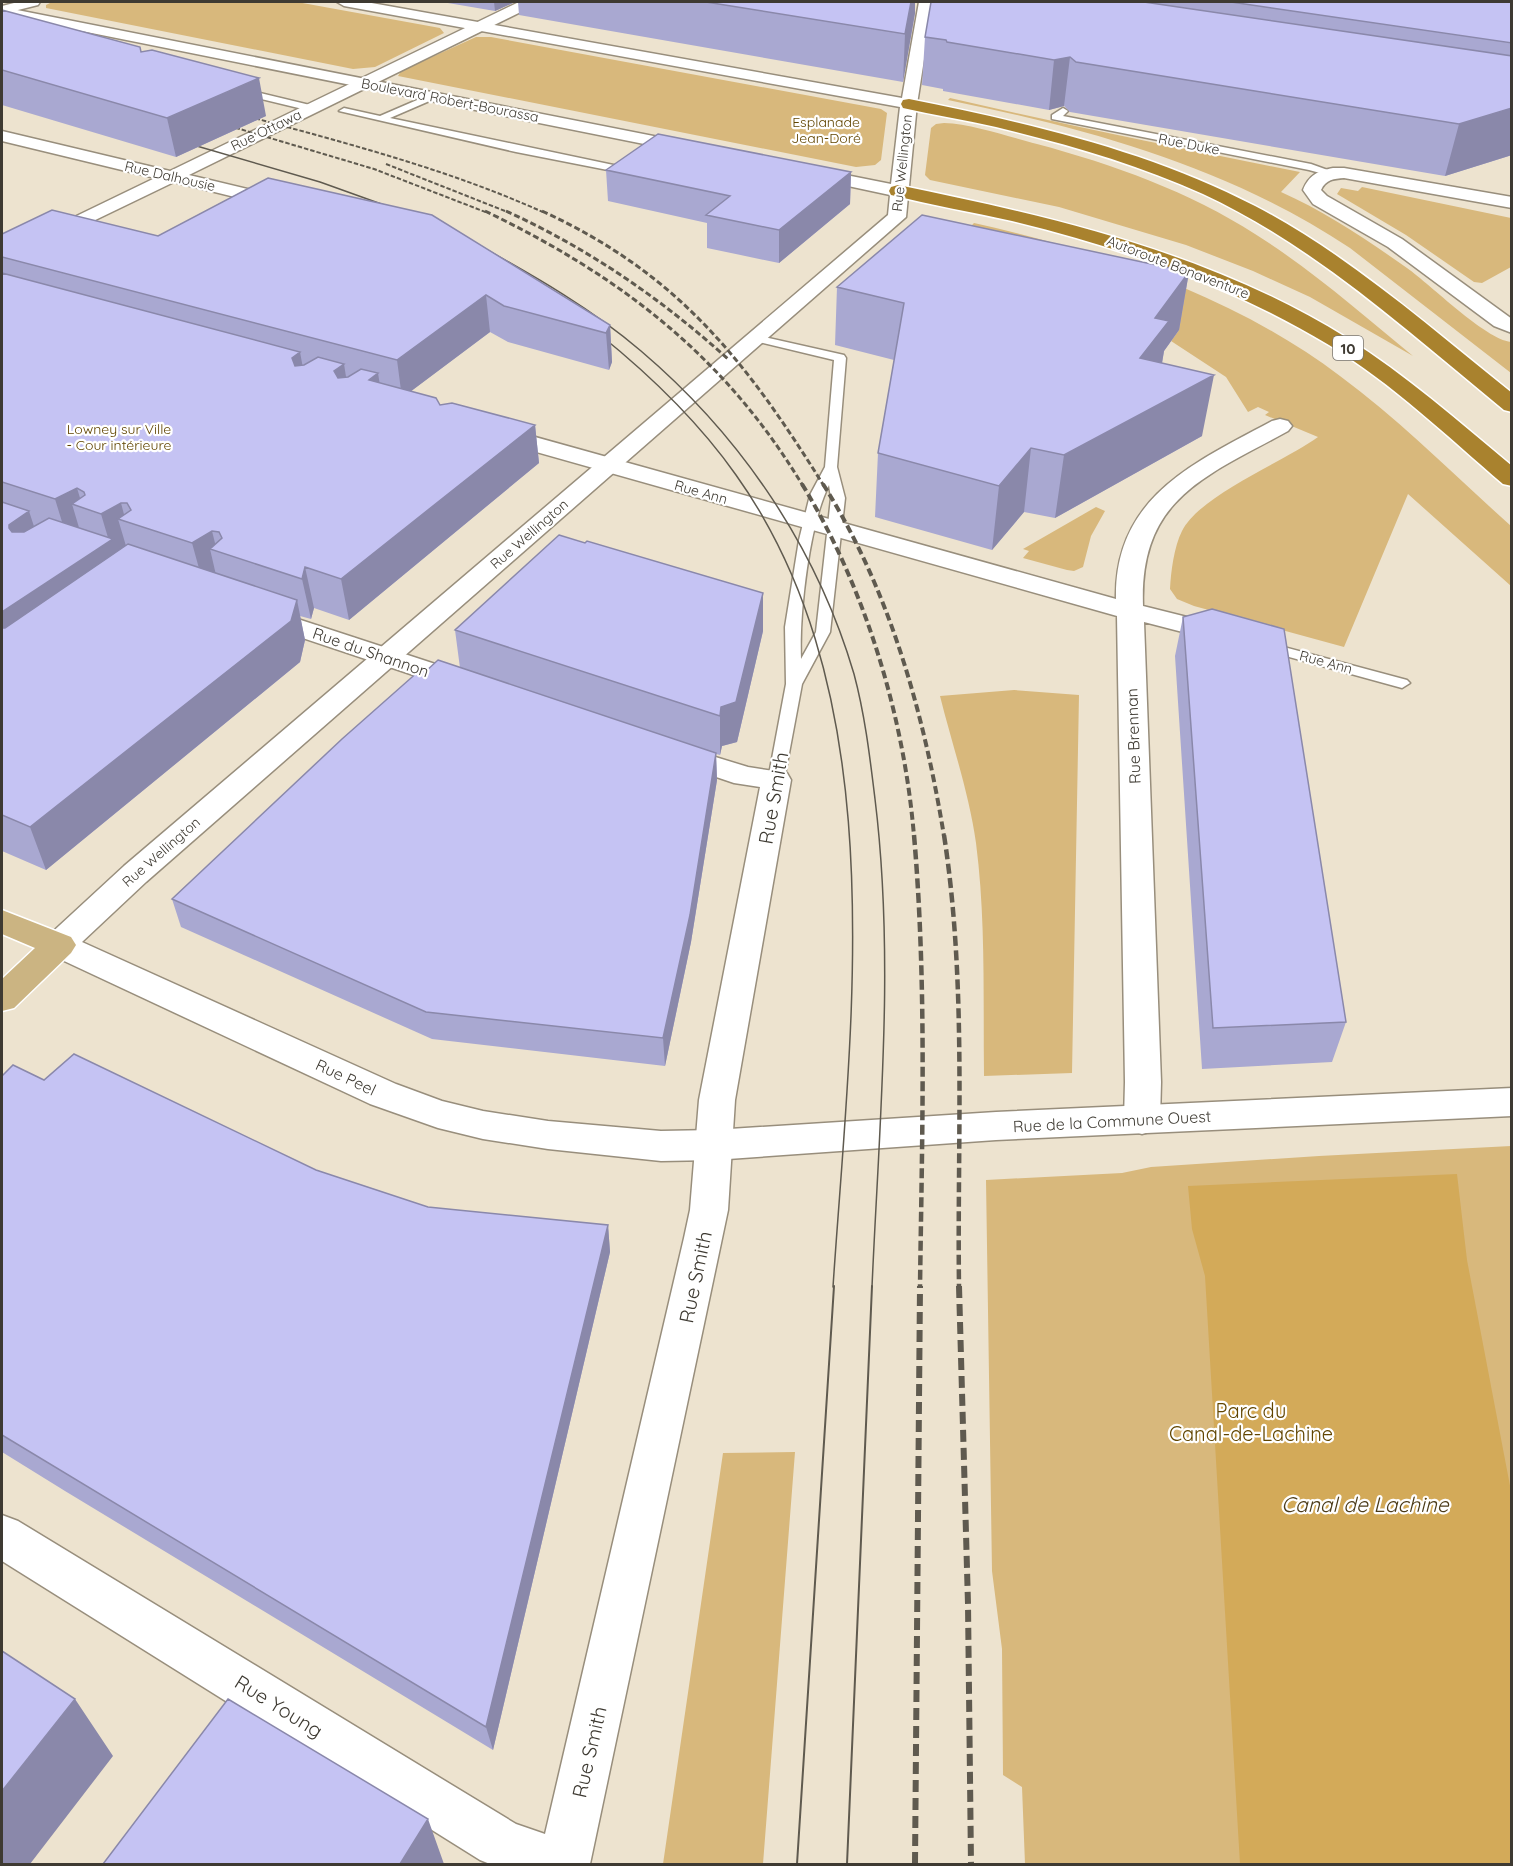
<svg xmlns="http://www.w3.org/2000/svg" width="1513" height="1866" font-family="Quicksand,sans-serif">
<rect width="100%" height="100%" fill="#ede3cf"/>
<path fill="#d8b87c" d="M52 2H297L440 28 444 33 375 67 353 69 46 8V5Z
M476 37H491L881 109 887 113 881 160 875 165 856 167 398 76 401 71Z
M950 98C1066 125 1183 149 1300 172L1281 192C1326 212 1367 240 1407 268 1431 285 1485 339 1511 342V373L1350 248C1228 167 1090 129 948 100Z
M944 123C973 124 1009 137 1037 144 1112 164 1190 192 1255 234 1312 270 1362 314 1413 356L1310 297 1253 271 1186 245 1059 207 930 180 925 175 931 128 936 124Z
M1362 187 1511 218V267L1482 283 1474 282 1406 235 1337 194 1341 188 1358 191Z
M974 223C1103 252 1234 296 1340 376 1401 421 1455 476 1511 526V586L1408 494 1344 647 1194 606 1177 599 1170 589C1171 571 1174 547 1182 531 1201 494 1284 462 1318 437L1265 415 1269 412 1258 407 1248 412 1226 377 1171 341 1179 330 964 233Z
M1096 507 1105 511 1091 536 1083 567 1074 571 1067 570 1023 558 1029 551 1023 549Z
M1014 690 1079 695 1072 1073 984 1076C983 999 986 920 976 843 969 793 952 744 940 696Z
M1511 1146V1864H1025L1022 1787 1003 1775 1002 1649 992 1571 986 1180 1122 1173 1151 1167 1319 1156Z
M795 1452 763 1864H663L723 1453Z"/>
<path fill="#d3aa59" d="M1457 1174 1467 1260 1511 1491V1864H1240L1205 1276 1192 1229 1188 1186Z"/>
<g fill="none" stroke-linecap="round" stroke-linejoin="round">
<g stroke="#988e7c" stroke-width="3">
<path id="lane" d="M239 88 314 106 316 108 311 111 236 93 235 91Z
M431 94 436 97 434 99 390 118 623 167 628 170 623 173 516 152 339 111 344 108 380 116Z
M1063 108 1068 111 1063 116 1311 164 1336 173 1331 176 1309 170 1052 119V115Z
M755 335 844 355 846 358 837 467 845 498 830 632 802 684 784 780 782 784H770L768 780 786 684 785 627 799 540 810 495 825 467 834 360 751 340 749 338ZM829 485 831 498 816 632 801 659C799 615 809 524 829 485Z
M1265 642 1407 680 1410 683 1402 688 1260 649 1258 646Z"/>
</g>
<g stroke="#988e7c" stroke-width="3">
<path id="street" d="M18 2H40L38 5 2 14V6Z
M519 2H537L535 5 189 175 290 199 292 203 290 207 283 209 174 182 2 265V252L155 178 2 141V131L170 171Z
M1333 168H1344L1512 197V208L1344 178C1334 179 1326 179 1321 190L1327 196 1402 239 1512 319V333L1494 326 1388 247 1313 204 1303 190C1309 175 1318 171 1333 168Z
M1280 419 1288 421 1292 426 1288 431C1206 476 1139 498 1143 606L1235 629 1239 635 1235 641 1225 643 1144 622 1161 1082 1160 1120 1155 1130 1142 1134 1129 1130 1124 1120 1125 1082 1117 616 487 438 483 433 487 428 495 426 503 428 1116 599C1114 497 1194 463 1272 421Z
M261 607 478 678 482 684 478 690 468 692 458 690 252 621 248 615 252 609Z
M673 744 748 767 787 773 791 780 735 1100 728 1210 590 1864H490L480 1860 2 1561V1515L18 1521 516 1824 545 1834 684 1238 690 1210 699 1100 760 787 734 783 663 759 658 753 663 747Z"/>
</g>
<g stroke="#988e7c" stroke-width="3">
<path id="secondary" d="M337 2H366L902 98 919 2H933L917 104 906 217 146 882 82 942 396 1084 442 1101 483 1111 548 1121 661 1131 714 1130 996 1112 1512 1088V1116L996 1140 714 1160 661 1161 548 1149 483 1139 438 1128 370 1104 47 953 42 945 47 937 124 866 888 215 890 195 806 177 800 176 797 172 800 168 806 167 891 184 900 107 344 6Z
M2 7 694 144 700 145 703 149 700 153 694 154 2 15Z"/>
</g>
<g stroke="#fff" stroke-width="3">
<path id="primary" d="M2 910 71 937 76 945 71 953 14 1008 2 1011V979L35 948 2 934Z"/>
</g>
<g stroke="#fff" stroke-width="3">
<path id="highway" d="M909 99C1028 123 1147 150 1255 206 1346 253 1432 329 1512 393V412L1504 410C1409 332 1315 246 1203 194 1137 164 1067 144 996 127 965 120 934 115 903 108L901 104 903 100Z
M898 185C1053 217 1211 253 1347 338 1406 375 1458 421 1512 466V486L1503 484C1447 436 1393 384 1329 345 1231 286 1123 248 1012 221 972 212 931 205 891 195L889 191 891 187Z"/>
</g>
<use href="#lane" fill="#fff" fill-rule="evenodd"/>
<use href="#street" fill="#fff" fill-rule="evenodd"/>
<use href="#secondary" fill="#fff" fill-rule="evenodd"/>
<use href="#primary" fill="#cbb482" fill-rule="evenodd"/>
<use href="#highway" fill="#a9822e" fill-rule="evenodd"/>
<path stroke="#5f5a4f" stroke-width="1.5" d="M183 142 320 182 398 210
M480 246C536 277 592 309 641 351 741 436 817 548 854 674 865 715 870 758 875 799 895 961 879 1125 872 1287
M599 334C650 375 698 421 736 475 897 701 850 1027 833 1287"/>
<path stroke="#5f5a4f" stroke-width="2" d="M797 1864 834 1286
M847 1864 872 1286"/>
<path stroke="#5f5a4f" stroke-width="2" stroke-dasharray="4.5 2" stroke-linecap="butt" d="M243 115C345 143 448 169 545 213
M223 124 374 169 488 213
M386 164 510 213"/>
<path stroke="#5f5a4f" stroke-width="3" stroke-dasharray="6 3" stroke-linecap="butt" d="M485 211C620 276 725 356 803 486
M506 211C589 249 662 299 729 360
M542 211C679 274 746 361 824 486"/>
<path stroke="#5f5a4f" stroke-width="4" stroke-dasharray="8 4" stroke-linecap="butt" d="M802 484C865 587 904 716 914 836
M823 484C890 590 924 714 944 836"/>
<path stroke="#5f5a4f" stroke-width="4.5" stroke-dasharray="10 4.5" stroke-linecap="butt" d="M914 835C927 985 922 1136 920 1287
M944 835C967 984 957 1137 959 1287"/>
<path stroke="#5f5a4f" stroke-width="6" stroke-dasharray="12 6" stroke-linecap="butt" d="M959 1286 968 1604 971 1864
M915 1864 920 1286"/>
</g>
<path fill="#a9a8d1" d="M442 2H515L495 11Z
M518 2H915V13L903 82 519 15Z
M931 2H1512V155L1445 176 1070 112 1064 106 1049 110 943 91V89L922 85 925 37Z
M2 10 141 52 266 116 176 157 2 105Z
M606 170 851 172 850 204 779 263 707 248V223L608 201Z
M268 178 610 325 612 362 609 370 508 342 490 332 411 391 440 405 535 425 539 463 349 620 314 608 311 619 300 616 305 640 300 662 46 870 2 851V234L158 236Z
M1189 272 1179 330 1164 351 1162 363 1202 436 1055 518 1024 512 992 550 875 517 878 453 894 360 835 345 837 287Z
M763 593V631L737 742 722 746 720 755 716 754 717 780 691 942 665 1066 432 1039 181 927 172 899 425 672 460 668 455 630Z
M1183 617 1346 1022 1332 1062 1202 1069 1175 656Z
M2 1076 44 1080 428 1207 608 1225 610 1252 493 1750 65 1491 2 1452Z"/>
<path fill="#8a88aa" d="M494 2H515L495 11Z
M911 2H915V13L903 82 905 34Z
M1070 57 1064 106 1049 110 1054 60Z
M259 78 266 116 176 157 167 118Z
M1512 108V155L1445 176 1459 124Z
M851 172 850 204 779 263V230Z
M1189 272 1179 330 1164 351 1159 381 1140 358 1155 318Z
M486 295 490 332 402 398 397 360Z
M610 325 612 362 609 370 606 333Z
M300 352 307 390 300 395 292 358Z
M344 364 350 402 334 371Z
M378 373 384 411 369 380Z
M1214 375 1202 436 1055 518 1064 455Z
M535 425 539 463 349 620 341 579Z
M1031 448 1024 512 992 550 999 486Z
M77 488 83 508 72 504 80 531 67 538 55 499Z
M121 503 126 522 118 519 126 546 116 552 124 579 2 661V612L109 541 101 514Z
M29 511 42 551 23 565 9 528V525Z
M212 531 217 551 210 549 216 575 203 583 192 543Z
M305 567 314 608 311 619 302 579Z
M763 593V631L737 742 722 746 720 755V716L721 707Z
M297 600 305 640 300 662 46 870 30 827Z
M716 753 717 780 691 942 665 1066 663 1038Z
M608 1225 610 1252 493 1750 486 1727Z
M75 1699 113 1756 30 1864H2V1791Z
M428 1819 444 1864H400Z"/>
<path fill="#c5c3f3" stroke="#8a88aa" stroke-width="1.5" d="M706 2H911L905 34Z
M931 2H1144L1512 56V108L1459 124 1076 62 1070 57 1054 60 947 42 946 40 925 37Z
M1231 2H1512V43Z
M2 10 140 47 141 52 152 50 259 78 167 118 2 70Z
M658 134 851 172 779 230 706 215 730 196 606 170Z
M268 178 432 215 610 325 606 333 504 306 486 295 397 360 2 257V234L52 210 158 236Z
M922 215 1189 272 1155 318 1169 321 1140 358 1214 375 1064 455 1031 448 999 486 878 453 904 303 837 287Z
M2 273 300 352 292 358 295 366 304 365 318 357 344 364 334 371 338 378 348 377 361 369 378 373 369 380 436 398 440 405 452 403 535 425 341 579 305 567 302 579 210 549 222 538 219 532 212 531 192 543 118 519 131 510 127 503H121L101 514 72 504 85 495 84 492 77 488 55 499 2 482Z
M2 502 29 511 9 525V528L12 532H24L49 518 113 539 2 612Z
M559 535 585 543 587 541 763 593 736 702 721 707 720 716 455 630Z
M128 544 297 600 291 621 30 827 2 815V628H5Z
M1212 609 1284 629 1346 1022 1213 1028 1183 617Z
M438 660 716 753 690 915 663 1038 426 1012 172 899 342 739 420 670 425 672Z
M74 1054 316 1170 428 1207 608 1225 486 1727 2 1435V1076L13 1065 44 1080Z
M2 1651 75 1699 2 1791Z
M228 1699 428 1819 400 1864H103Z"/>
<g text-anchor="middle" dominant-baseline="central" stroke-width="4.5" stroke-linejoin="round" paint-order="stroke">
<g font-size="14" fill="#3e3a32" stroke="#fff">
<text transform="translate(450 100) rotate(11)">Boulevard Robert-Bourassa</text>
<text transform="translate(266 130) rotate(-26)">Rue Ottawa</text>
<text transform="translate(1189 144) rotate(11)">Rue Duke</text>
<text transform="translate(902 163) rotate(-84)">Rue Wellington</text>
<text transform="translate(170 176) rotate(13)">Rue Dalhousie</text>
<text transform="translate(1178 267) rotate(21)">Autoroute Bonaventure</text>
<text transform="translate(701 492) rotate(16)">Rue Ann</text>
<text transform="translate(529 534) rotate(-41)">Rue Wellington</text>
<text transform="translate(1326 662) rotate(15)">Rue Ann</text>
<text transform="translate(161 852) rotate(-41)">Rue Wellington</text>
</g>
<g font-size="14" fill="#614500" stroke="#fff">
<text x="826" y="122">Esplanade<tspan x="826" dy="16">Jean-Doré</tspan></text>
<text x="119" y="429">Lowney sur Ville<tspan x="119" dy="16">- Cour intérieure</tspan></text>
</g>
<rect fill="#fff" stroke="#787570" stroke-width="1.5" x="1333" y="336" width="30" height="24" rx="4.5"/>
<g font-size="15" font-weight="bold" fill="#3e3a32">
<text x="1348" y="348">10</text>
</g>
<g font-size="16" fill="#3e3a32" stroke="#fff">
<text transform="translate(371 652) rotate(19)">Rue du Shannon</text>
<text transform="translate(1133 736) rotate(-92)">Rue Brennan</text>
<text transform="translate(346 1077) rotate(25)">Rue Peel</text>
<text transform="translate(1112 1121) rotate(-3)">Rue de la Commune Ouest</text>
</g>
<g font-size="20" fill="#3e3a32" stroke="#fff">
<text transform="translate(773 798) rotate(-80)">Rue Smith</text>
<text transform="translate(695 1277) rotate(-78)">Rue Smith</text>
<text transform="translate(279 1706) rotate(32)">Rue Young</text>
<text transform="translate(589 1752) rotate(-77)">Rue Smith</text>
</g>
<g font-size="20" fill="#614500" stroke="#fff">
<text x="1251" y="1410">Parc du<tspan x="1251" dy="23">Canal-de-Lachine</tspan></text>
</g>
<g font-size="21" font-style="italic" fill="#4c3b18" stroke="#fff">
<text x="1365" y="1504">Canal de Lachine</text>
</g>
</g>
<rect width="1513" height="1866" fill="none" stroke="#3e3a32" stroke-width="6"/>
</svg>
